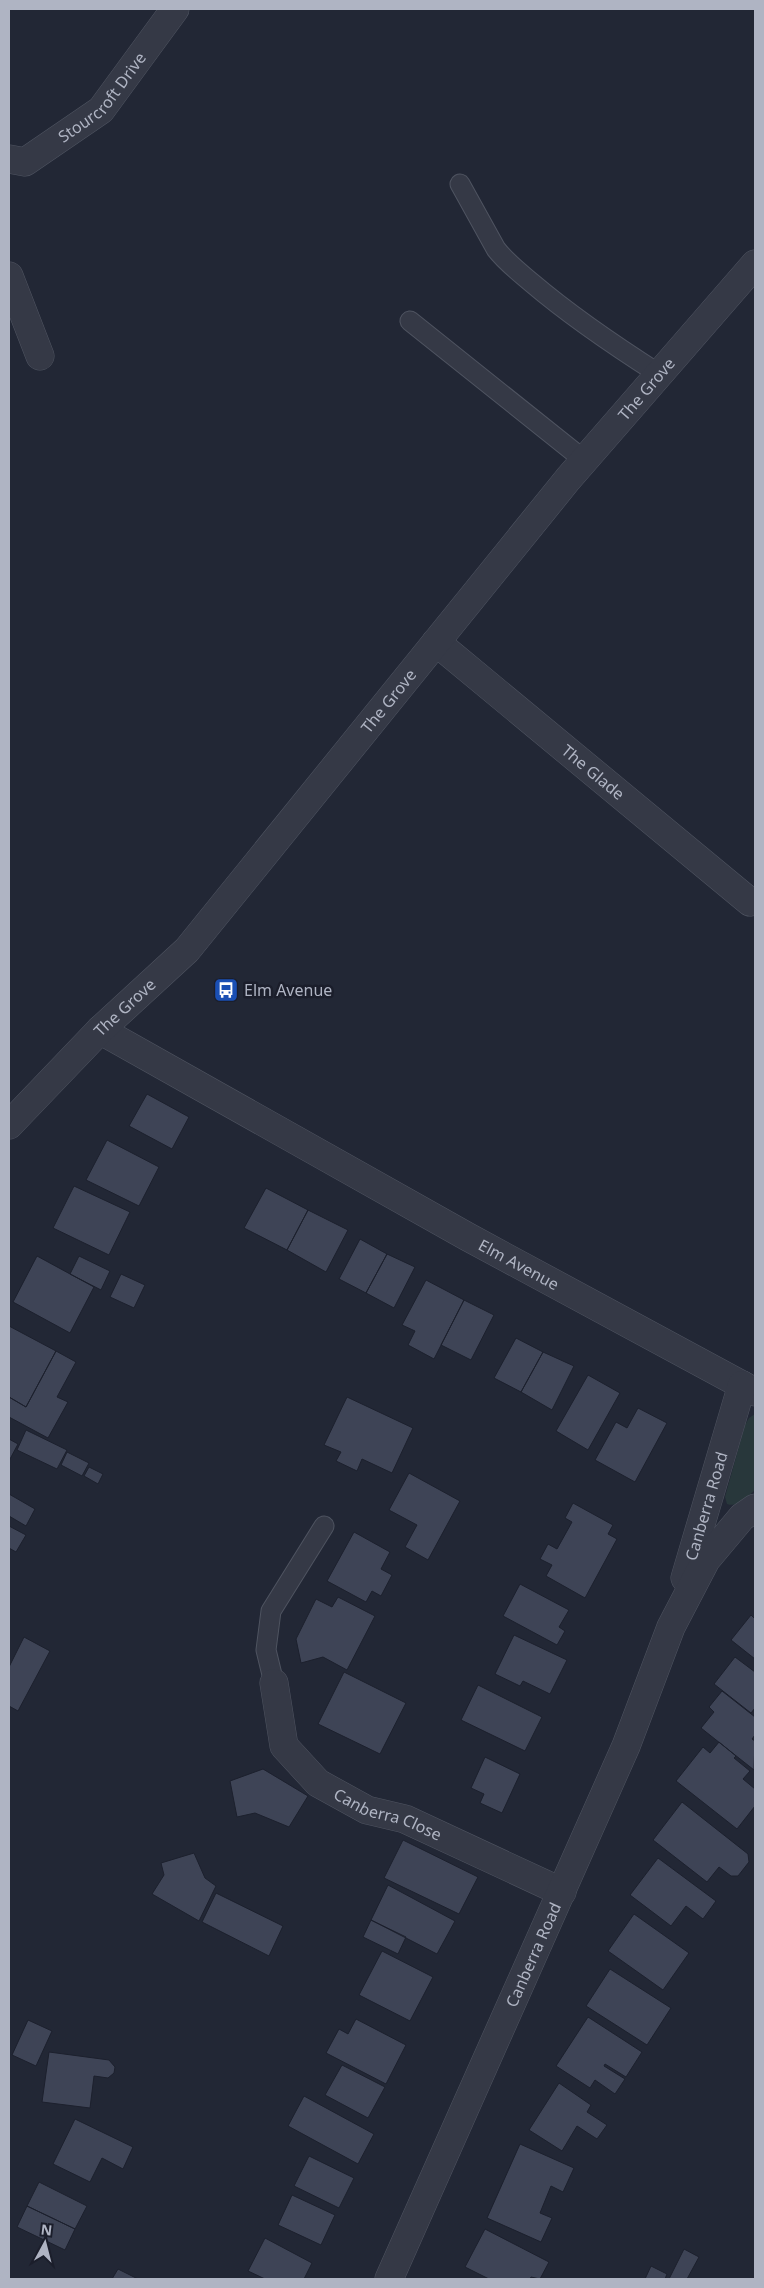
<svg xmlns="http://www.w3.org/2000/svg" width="764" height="2288" font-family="'Noto Sans',sans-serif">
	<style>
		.green { fill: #28373b }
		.building { fill: #3e4456; stroke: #1c202d }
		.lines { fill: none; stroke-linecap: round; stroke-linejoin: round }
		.service-casing { stroke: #4f5461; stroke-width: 21 }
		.minor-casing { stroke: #4f5461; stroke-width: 29 }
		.tertiary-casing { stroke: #4f5461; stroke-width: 29 }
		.service { stroke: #353946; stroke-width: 19 }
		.minor { stroke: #353946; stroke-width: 28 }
		.tertiary { stroke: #353946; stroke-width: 28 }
		.labels { text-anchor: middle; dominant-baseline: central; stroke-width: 5; stroke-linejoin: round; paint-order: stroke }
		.street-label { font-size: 16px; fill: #afb4c3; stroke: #1b1e2b }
		.poi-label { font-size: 16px; fill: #afb4c3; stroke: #1b1e2b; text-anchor: start }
	</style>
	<rect width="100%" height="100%" fill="#222735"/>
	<path class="green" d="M755,1414V1490C747,1497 738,1508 727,1504L725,1497L745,1425L749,1418Z"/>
	<path class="building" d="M147,1094L189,1117L172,1149L129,1126Z
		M107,1140L159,1167L139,1206L86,1180Z
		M74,1186L130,1212L109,1255L53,1228Z
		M266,1188L308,1210L287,1250L244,1228Z
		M308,1210L348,1230L326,1272L287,1250Z
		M360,1239L387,1254L366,1293L339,1279Z
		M387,1254L415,1267L394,1308L366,1293Z
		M37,1256L94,1287L70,1333L13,1302Z
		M79,1256L110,1271L101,1290L70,1274Z
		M121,1274L145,1285L134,1308L110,1297Z
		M426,1280L464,1300L434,1359L408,1345L415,1331L402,1325Z
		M464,1300L494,1315L471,1360L441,1345Z
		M9,1326L56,1351L26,1407L9,1397Z
		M516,1338L543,1352L521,1392L494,1378Z
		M56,1351L76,1362L57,1397L68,1402L48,1438L9,1417V1397L26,1407Z
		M543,1352L574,1366L552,1410L521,1392Z
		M588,1375L620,1393L588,1450L556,1431Z
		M347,1397L413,1428L392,1473L362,1459L357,1471L336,1461L341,1452L324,1445Z
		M638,1408L667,1423L635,1482L595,1460L616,1422L627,1428Z
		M26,1430L67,1450L57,1469L17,1450Z
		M9,1439L18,1444L9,1461Z
		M67,1452L89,1463L82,1476L61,1465Z
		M89,1467L103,1474L98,1484L84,1476Z
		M409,1473L460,1501L428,1560L405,1547L417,1525L389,1510Z
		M9,1494L35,1509L26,1526L9,1516Z
		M573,1503L613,1525L608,1534L617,1539L585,1598L546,1576L552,1565L540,1559L548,1544L557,1549L572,1522L565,1518Z
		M9,1526L26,1535L16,1552L9,1548Z
		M354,1532L390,1552L381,1569L392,1575L381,1596L372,1591L366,1602L327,1581Z
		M520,1584L569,1610L559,1627L565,1631L557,1645L503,1616Z
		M338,1597L375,1616L347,1670L323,1657L301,1663L296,1639L316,1599L332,1607Z
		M751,1615L755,1619V1659L731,1640Z
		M514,1635L567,1660L550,1694L523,1681L520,1686L495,1674Z
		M24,1637L50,1651L18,1711L9,1706V1667Z
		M735,1657L755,1672V1708L751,1713L714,1684Z
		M344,1672L406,1703L380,1754L318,1724Z
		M478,1685L542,1717L525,1751L461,1720Z
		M722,1691L755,1717V1735L752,1739L755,1741L754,1770L701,1728L714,1712L709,1707Z
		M719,1742L736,1756L734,1758L750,1771L743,1779L755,1789V1806L737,1829L676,1781L703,1747L710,1753Z
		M485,1757L520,1774L502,1813L480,1803L484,1794L471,1788Z
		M263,1769L308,1796L289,1827L255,1813L237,1817L230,1781Z
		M682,1802L748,1854L749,1862L738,1876H731L719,1867L707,1882L653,1840Z
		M403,1840L478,1877L459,1914L384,1878Z
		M194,1853L205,1878L216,1886L199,1921L152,1894L164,1875L161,1863Z
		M658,1858L716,1901L703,1919L686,1906L671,1926L630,1895Z
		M388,1885L455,1921L437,1954L371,1920Z
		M216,1893L283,1926L269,1956L202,1922Z
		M634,1914L689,1953L663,1990L608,1951Z
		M371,1920L406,1937L398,1954L363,1937Z
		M382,1951L433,1977L410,2021L359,1995Z
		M610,1969L671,2008L647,2045L586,2006Z
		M588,2017L642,2052L626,2077L605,2064L604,2066L625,2079L615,2094L595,2080L590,2088L556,2066Z
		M356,2019L406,2045L386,2084L326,2053L339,2029L348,2034Z
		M28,2020L52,2031L36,2066L12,2055Z
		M49,2052L109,2060L115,2067L114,2073L108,2078L94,2076L90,2108L42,2102Z
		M342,2065L385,2087L368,2118L325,2095Z
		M559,2083L591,2105L587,2112L607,2125L597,2139L577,2126L562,2151L529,2130Z
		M304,2096L374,2134L358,2164L288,2126Z
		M75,2119L133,2147L123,2169L102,2158L90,2182L53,2164Z
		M520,2144L574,2168L563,2192L551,2186L540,2213L552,2218L541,2242L487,2218Z
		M309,2156L354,2178L339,2208L294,2186Z
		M39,2182L87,2206L75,2229L27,2206Z
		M292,2195L335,2215L321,2245L278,2225Z
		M27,2206L75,2229L65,2250L17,2227Z
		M485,2229L549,2262L540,2279L531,2277L530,2279H489L465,2267Z
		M265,2238L312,2263L304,2279H265L248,2271Z
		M684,2249L699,2257L687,2279H669Z
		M651,2266L667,2274L665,2279H645Z
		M118,2269L138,2279H112Z"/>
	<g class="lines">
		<defs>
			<path id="service" d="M460,184L496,249C506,262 519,272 532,283C572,317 615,346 659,374
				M410,321L584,460
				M274,1683L266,1650L271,1611L324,1526"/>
			<g id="minor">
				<path id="s1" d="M9,159L25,162L101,110L175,9"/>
				<path d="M9,276L40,356"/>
				<path id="s2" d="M436,642L750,902"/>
				<path id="s3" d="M100,1030L468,1237L755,1392"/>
				<path id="s4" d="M685,1578L742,1385"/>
				<path id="s5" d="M274,1683L284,1746L318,1783L367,1810L405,1819L562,1892"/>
				<path id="s6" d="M389,2279L626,1746L671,1627L706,1560L742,1517L755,1508"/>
			</g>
			<g id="tertiary">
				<path id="s7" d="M9,1125L100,1030L187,950L568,479L755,264"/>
			</g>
		</defs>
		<use href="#service" class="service-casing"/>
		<use href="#minor" class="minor-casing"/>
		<use href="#tertiary" class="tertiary-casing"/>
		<use href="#service" class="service"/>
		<use href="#minor" class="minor"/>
		<use href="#tertiary" class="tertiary"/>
	</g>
	<defs>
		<symbol id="bus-square" viewBox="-11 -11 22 22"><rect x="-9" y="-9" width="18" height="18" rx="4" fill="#1a4fb4" stroke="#1b1e2b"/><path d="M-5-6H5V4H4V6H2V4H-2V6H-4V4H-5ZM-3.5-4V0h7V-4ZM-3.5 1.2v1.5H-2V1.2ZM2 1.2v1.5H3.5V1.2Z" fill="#fff"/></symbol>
	</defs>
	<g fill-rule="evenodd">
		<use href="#bus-square" x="212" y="976" width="28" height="28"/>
	</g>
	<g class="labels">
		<g class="street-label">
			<text stroke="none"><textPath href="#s1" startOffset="118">Stourcroft Drive</textPath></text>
			<text stroke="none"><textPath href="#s7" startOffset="975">The Grove</textPath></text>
			<text stroke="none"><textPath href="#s7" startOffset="570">The Grove</textPath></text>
			<text stroke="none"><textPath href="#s2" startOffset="204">The Glade</textPath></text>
			<text stroke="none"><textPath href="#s7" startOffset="165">The Grove</textPath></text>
			<text stroke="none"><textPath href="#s3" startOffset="480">Elm Avenue</textPath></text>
			<text stroke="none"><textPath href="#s4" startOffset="75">Canberra Road</textPath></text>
			<text stroke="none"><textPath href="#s5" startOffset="191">Canberra Close</textPath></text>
			<text stroke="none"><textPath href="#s6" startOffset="355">Canberra Road</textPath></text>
		</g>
		<g class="poi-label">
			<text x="244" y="990">Elm Avenue</text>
		</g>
	</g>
	<rect width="764" height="2288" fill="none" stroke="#afb4c3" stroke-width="20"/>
	<g transform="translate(45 2243) rotate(7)" stroke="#1b1e2b" stroke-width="4" paint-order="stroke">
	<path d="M0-4L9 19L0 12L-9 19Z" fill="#afb4c3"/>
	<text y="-8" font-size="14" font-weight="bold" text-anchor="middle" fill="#afb4c3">N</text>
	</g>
</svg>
